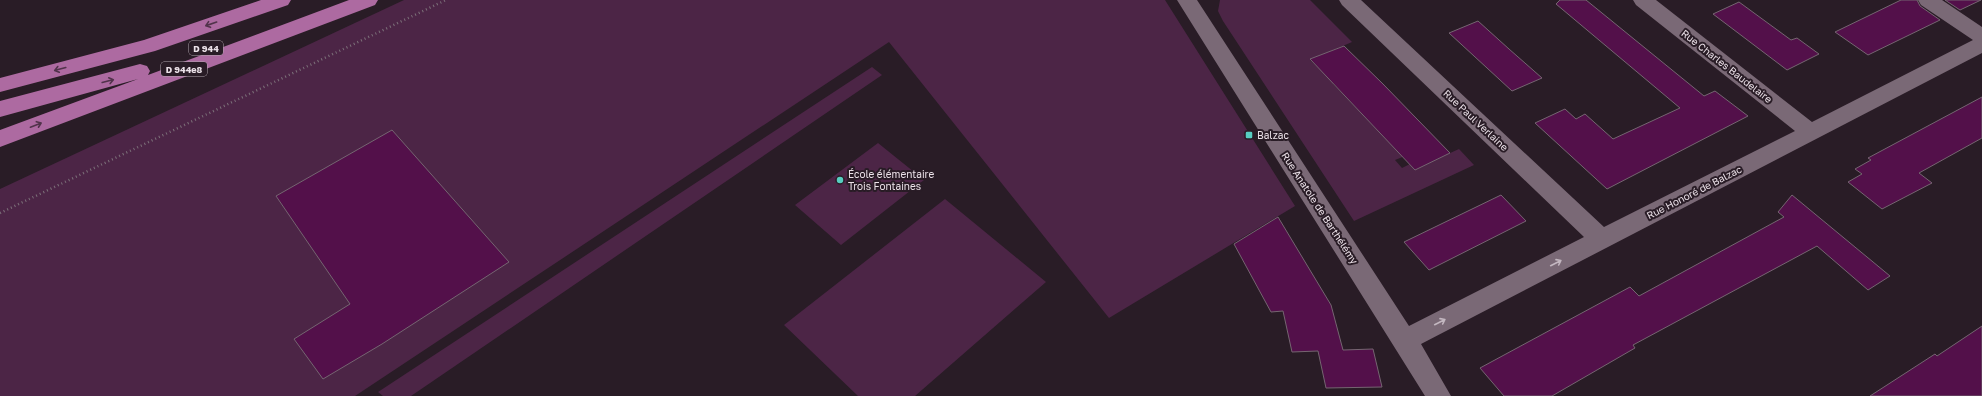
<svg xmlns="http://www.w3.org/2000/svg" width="1982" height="396" font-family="'Golos Text',sans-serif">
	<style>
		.green { fill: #4c2546 }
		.building { fill: #53104a; stroke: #756571 }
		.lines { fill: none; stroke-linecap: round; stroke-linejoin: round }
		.path { stroke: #7c7079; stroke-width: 2.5; stroke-dasharray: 1 3; stroke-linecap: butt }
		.street { fill: #7a6976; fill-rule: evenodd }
		.highway { fill: #ad6aa1; fill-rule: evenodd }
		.oneway { stroke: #51334b }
		.oneway2 { stroke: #c3b7c0 }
		.poi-dot { fill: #57cec2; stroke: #291c26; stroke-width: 1.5 }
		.labels { text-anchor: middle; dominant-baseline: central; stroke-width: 4; stroke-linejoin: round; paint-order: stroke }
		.shield { fill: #291c26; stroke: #b1a6ae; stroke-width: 1 }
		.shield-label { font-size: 9px; font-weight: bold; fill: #ebe1e8 }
		.street-label { font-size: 10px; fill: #ebe1e8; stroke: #291c26 }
		.poi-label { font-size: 10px; fill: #ebe1e8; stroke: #291c26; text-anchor: start }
	</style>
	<rect width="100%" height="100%" fill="#291c26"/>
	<path class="green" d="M404,0H1165L1295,206L1109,318L889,42L355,396H0V189Z
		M1220,0H1310L1352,42L1310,60L1334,82L1333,84L1390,143L1405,156L1395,160L1402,168L1410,164L1415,169L1459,149L1474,165L1354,221L1223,21L1218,11Z
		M872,67L882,75L411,396H383L378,392Z
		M878,143L924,180L841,245L795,205Z
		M945,199L1046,282L915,396H858L784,325Z"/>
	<path class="building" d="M1560,0H1586L1704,96L1715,91L1748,116L1607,189L1535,123L1565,109L1576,119L1585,114L1613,139L1680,108L1556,4Z
		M1901,0H1917L1920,6L1940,20L1868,55L1835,32Z
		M1945,0H1981L1960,10Z
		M1739,2L1791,40L1797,38L1819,54L1787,70L1713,14Z
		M1478,21L1509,49L1542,78L1512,91L1449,33Z
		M1344,46L1383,84L1450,153L1415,170L1310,59Z
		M1982,97V138L1919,173L1932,183L1882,209L1848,182L1862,174L1855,169L1871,160L1868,158Z
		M392,130L509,262L382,344L323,379L294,339L350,304L276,196Z
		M1501,195L1526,221L1429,270L1404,242Z
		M1792,195L1890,276L1868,290L1817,246L1633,345L1635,348L1552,396H1504L1480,368L1630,287L1639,296L1784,217L1778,212Z
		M1278,217L1331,305L1343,350L1373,349L1382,387L1326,388L1318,351L1292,352L1283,311L1271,312L1234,244Z
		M1982,326V396H1870L1935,354L1937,356Z"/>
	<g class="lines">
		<path class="path" d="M0,213L446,0"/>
		<path class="street" d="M1177,0H1197L1409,326L1584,237L1342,5L1339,0H1361L1604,227L1795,131L1636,5L1633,0H1656L1812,122L1973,40L1921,5L1918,0H1942L1982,27V53L1421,344L1451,396H1425Z"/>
		<path class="highway" d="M261,0H291L288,5L155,51L0,92V78L144,40Z
			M349,0H378L375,5L0,147V130L138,79L0,117V101L140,64L147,66L150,71L148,75Z"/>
	</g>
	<defs><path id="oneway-shaft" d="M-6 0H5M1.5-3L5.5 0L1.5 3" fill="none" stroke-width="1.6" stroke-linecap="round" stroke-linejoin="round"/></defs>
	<g class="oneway">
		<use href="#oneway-shaft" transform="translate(211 24) rotate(161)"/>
		<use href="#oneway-shaft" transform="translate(60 69) rotate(165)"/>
		<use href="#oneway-shaft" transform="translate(108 81) rotate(-14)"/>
		<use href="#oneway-shaft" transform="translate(36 125) rotate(-21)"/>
	</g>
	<g class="oneway2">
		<use href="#oneway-shaft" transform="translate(1556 263) rotate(-27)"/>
		<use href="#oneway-shaft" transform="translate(1440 322) rotate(-27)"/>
	</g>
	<g class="poi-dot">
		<rect x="1245" y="131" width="8" height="8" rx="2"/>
		<circle cx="840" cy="180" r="4"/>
	</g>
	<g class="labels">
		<g class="shield">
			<rect x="189" y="41" width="34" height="14" rx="3"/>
			<rect x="161" y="62" width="46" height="14" rx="3"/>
		</g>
		<g class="shield-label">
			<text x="206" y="48">D 944</text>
			<text x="184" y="69">D 944e8</text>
		</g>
		<g class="street-label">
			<text transform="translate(1727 66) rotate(38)">Rue Charles Baudelaire</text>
			<text transform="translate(1476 120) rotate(43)">Rue Paul Verlaine</text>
			<text transform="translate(1694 192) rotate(-27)">Rue Honoré de Balzac</text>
			<text transform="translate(1320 208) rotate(57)">Rue Anatole de Barthélémy</text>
		</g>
		<g class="poi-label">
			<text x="1257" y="135">Balzac</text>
			<text x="848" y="174">École élémentaire<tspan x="848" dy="12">Trois Fontaines</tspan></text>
		</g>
	</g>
</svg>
